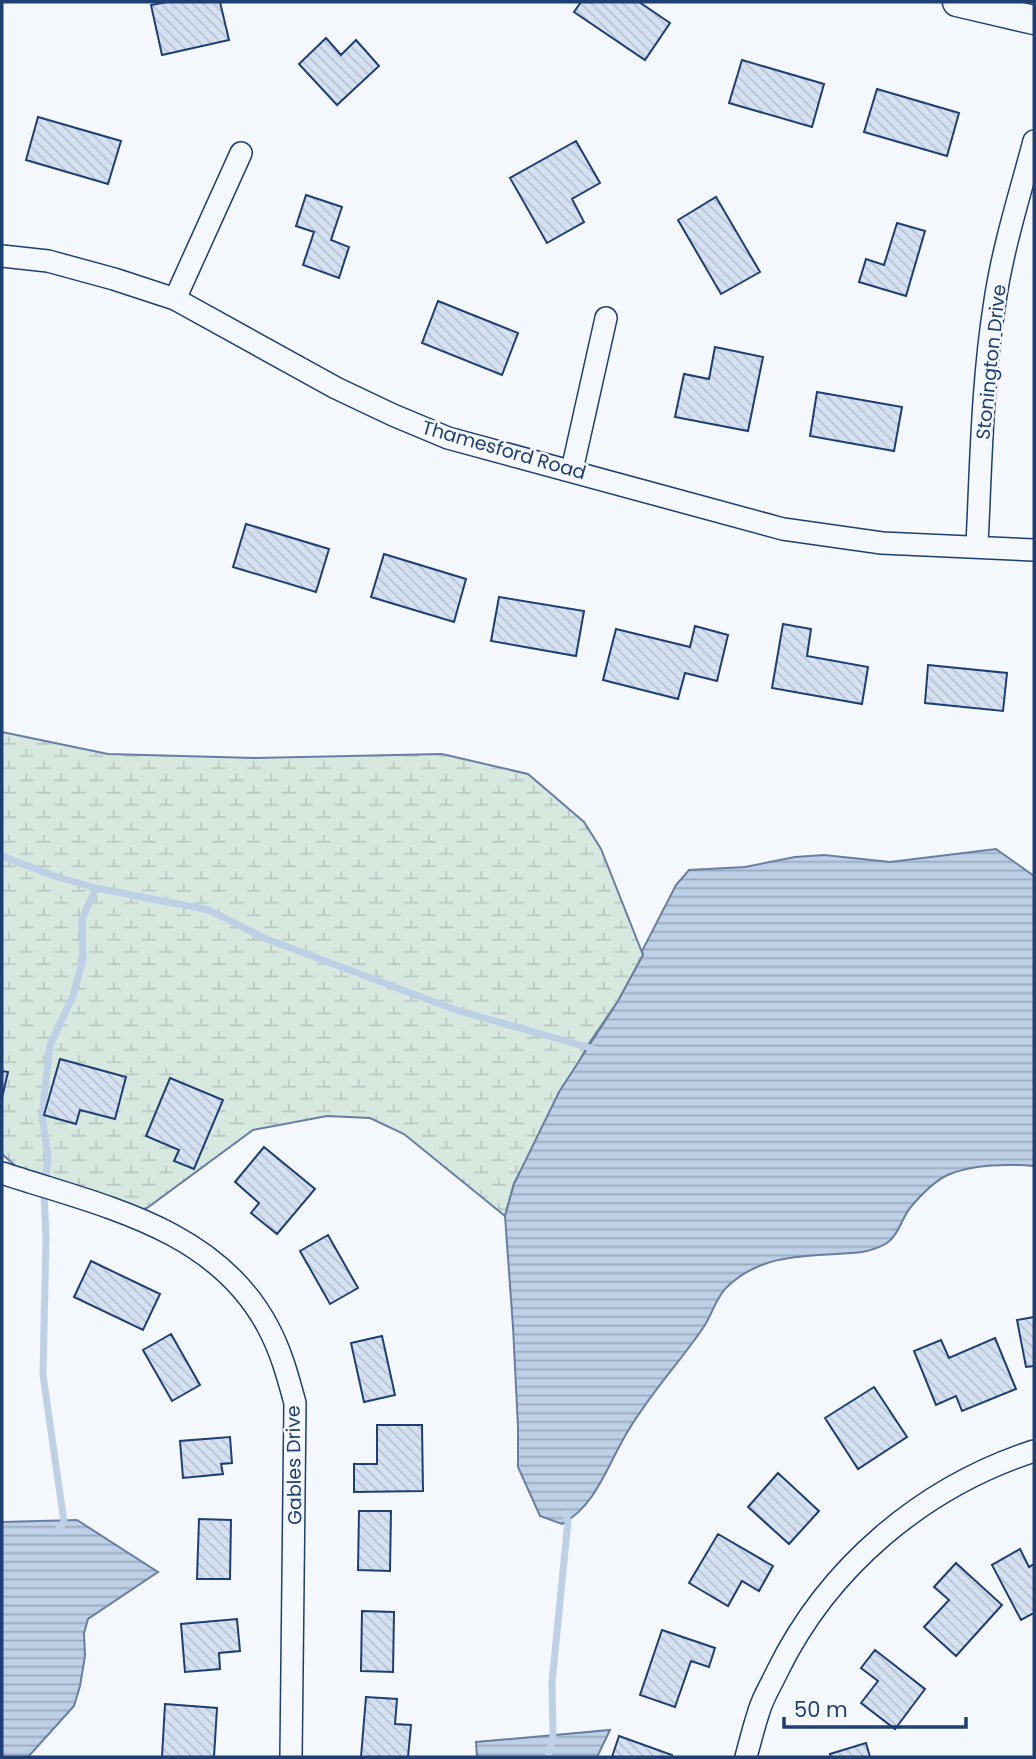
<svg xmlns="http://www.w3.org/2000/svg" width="1036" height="1759" font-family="Poppins,sans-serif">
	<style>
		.wetland { fill: url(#wetland-marsh); stroke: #687fa3; stroke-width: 2 }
		.water { fill: url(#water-rules); stroke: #687fa3; stroke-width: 2 }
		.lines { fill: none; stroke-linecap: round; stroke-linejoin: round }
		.stream { stroke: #bed0e5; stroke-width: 7 }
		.building { fill: url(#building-back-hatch); stroke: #1d3f73; stroke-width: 2 }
		.minor-casing { stroke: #1d3f73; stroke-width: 24 }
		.tertiary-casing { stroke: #1d3f73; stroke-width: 31 }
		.minor { stroke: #f4f7fb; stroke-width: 21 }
		.tertiary { stroke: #f4f7fb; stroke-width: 28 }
		.labels { text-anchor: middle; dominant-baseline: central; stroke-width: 5; stroke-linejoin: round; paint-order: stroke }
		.street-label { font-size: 19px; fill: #1d3f73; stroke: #f4f7fb }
	</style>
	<defs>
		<pattern id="wetland-marsh" width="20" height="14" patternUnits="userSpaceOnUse" patternTransform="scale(1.75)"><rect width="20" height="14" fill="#d7e8df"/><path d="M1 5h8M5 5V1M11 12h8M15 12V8" fill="none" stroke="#b8c8c3"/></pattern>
		<pattern id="water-rules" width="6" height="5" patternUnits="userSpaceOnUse" patternTransform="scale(1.75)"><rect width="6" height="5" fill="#bed0e5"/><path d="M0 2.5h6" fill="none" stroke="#9aaabe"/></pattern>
		<pattern id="building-back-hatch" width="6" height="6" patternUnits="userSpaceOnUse" patternTransform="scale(1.75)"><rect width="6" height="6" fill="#d5e0f0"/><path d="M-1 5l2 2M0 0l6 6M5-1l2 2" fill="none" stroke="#b6c1d1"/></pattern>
	</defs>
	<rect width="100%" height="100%" fill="#f4f7fb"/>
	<path class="wetland" d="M2,732L108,754L255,758L442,754L528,774L584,822L601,849L643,955L618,1001L588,1045L514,1183L505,1216L404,1134L370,1118L327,1116L253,1130L147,1208L108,1218L44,1191L2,1154Z"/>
	<path class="water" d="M996,849L1034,876V1166C1008,1164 975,1164 950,1174C935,1180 920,1196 910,1208C902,1218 898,1236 887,1243C870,1253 856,1253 836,1254C796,1256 758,1257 727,1287C716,1297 712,1315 703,1328C679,1363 650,1394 628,1431C608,1463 597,1505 562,1524L540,1516L518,1467V1427L513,1327L505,1216L514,1184L559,1092L618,1001L643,955L642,951L676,885L689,870L745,867L795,857L824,855L890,862Z
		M77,1520L158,1572L88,1619L84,1633L85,1656L80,1686L74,1706L28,1757H2V1522Z
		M610,1730L597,1757H477L476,1742Z"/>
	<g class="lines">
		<path class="stream" d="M2,856L54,876L96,888L209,910L264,938L456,1010L594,1049
			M59,1528L64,1522L43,1375L46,1238L44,1191L48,1157L42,1115L50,1045L73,996L83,959L82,919L96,888
			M548,1757L553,1736L552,1682L568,1521L565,1514"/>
	</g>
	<path class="building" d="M167,2H220L229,40L162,55L151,5Z
		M581,2H639L670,23L645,60L574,12Z
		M326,38L341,55L356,40L379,66L337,105L299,64Z
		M742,60L824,84L812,127L729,103Z
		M877,89L959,113L947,156L864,132Z
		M38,117L121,141L108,184L26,160Z
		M576,141L600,183L572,199L584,222L547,243L510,178Z
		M306,195L342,207L331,240L349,247L339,278L303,265L314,232L296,226Z
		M716,197L760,272L721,294L678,220Z
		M897,223L925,231L906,296L859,282L866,259L884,265Z
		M438,301L518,333L502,375L422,343Z
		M715,347L763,357L748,431L675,417L684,374L709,379Z
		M817,392L902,407L894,451L810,436Z
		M246,524L329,549L316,592L233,567Z
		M384,554L466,579L454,622L371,597Z
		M499,597L584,611L576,656L491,641Z
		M783,624L811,629L807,656L868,667L862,704L772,688Z
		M695,626L728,635L717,681L685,673L678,699L603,680L616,629L690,647Z
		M928,665L1007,673L1003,711L925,703Z
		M60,1059L126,1077L115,1119L80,1110L76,1124L44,1115Z
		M2,1071L8,1072L2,1098Z
		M170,1078L223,1100L194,1169L174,1161L179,1150L146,1136Z
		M264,1147L315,1189L277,1234L251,1213L259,1203L235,1182Z
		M328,1235L358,1288L330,1304L300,1251Z
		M91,1261L160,1294L143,1330L74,1297Z
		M1034,1317V1366L1026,1367L1017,1320Z
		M171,1334L200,1385L172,1401L143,1350Z
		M382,1336L395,1395L364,1402L351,1343Z
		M995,1338L1016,1389L962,1411L956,1396L936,1405L914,1351L941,1340L949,1358Z
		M874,1387L907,1437L858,1469L825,1418Z
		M377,1425H422L423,1491L354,1492V1464H377Z
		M230,1437L232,1463L221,1464L223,1474L183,1478L180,1441Z
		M778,1473L819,1511L789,1544L748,1507Z
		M359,1511H391L390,1571L358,1570Z
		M199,1519L231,1520L230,1579H197Z
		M718,1534L773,1566L759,1591L742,1581L728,1606L689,1583Z
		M1020,1549L1029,1567L1034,1564V1613L1021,1620L992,1565Z
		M956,1563L1002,1605L956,1656L924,1627L949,1600L934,1587Z
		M362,1611L394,1612L393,1672L361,1671Z
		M237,1619L240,1651L219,1653L220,1669L185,1672L181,1624Z
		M662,1630L715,1648L709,1667L691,1661L675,1707L640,1695Z
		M875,1650L925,1689L895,1729L861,1703L878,1681L861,1668Z
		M366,1697L397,1699L395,1724L411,1725L408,1757H361Z
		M165,1704L217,1708L214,1757H162Z
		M619,1736L672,1755L671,1757H612Z
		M866,1743L870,1757H831L830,1754Z"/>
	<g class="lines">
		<defs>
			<path id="minor" d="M2,256L48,261L114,279L175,299L336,388L393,415L448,438L783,529L882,543L1034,550
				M175,299L241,153
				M572,470L606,318
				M977,545C981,464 982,382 995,301C1003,247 1020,194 1034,141
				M2,1173C101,1206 215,1227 268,1327C281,1351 288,1377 295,1403L291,1757
				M746,1757C750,1742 754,1726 759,1711C763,1697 771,1685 777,1672C828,1567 923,1487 1034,1451"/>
			<path id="tertiary" d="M957,2L1034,20"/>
		</defs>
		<use href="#minor" class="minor-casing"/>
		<use href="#tertiary" class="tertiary-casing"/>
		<use href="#minor" class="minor"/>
		<use href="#tertiary" class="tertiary"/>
	</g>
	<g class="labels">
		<g class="street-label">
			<text transform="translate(991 362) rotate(-84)">Stonington Drive</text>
			<text transform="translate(504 450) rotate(16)">Thamesford Road</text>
			<text transform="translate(294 1465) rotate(-91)">Gables Drive</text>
		</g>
	</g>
	<rect width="1036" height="1759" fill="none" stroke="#1d3f73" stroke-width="7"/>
	<path d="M784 1717v10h182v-10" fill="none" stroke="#1d3f73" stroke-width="3.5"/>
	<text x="794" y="1717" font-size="21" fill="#1d3f73" stroke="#f4f7fb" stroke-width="5" paint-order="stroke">50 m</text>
</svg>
